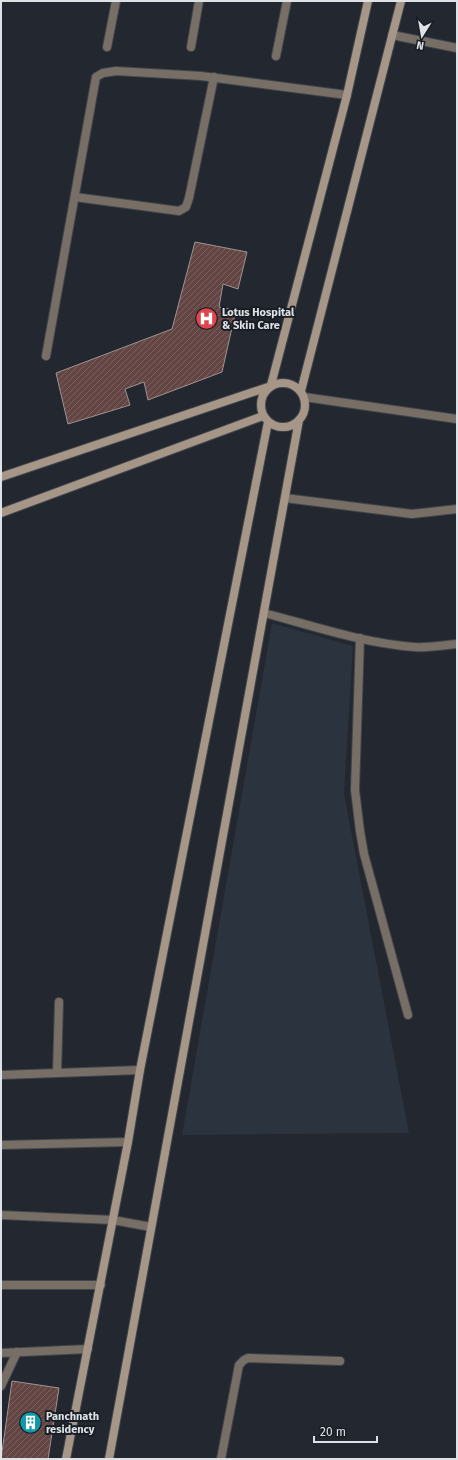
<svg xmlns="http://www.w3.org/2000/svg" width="458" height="1460" font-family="'Fira Sans',sans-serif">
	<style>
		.built { fill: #2b333e }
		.building { fill: url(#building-hatch); stroke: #9f9391 }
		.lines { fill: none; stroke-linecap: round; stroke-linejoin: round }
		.lane-casing { stroke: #41454c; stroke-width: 10 }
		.street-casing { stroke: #41454c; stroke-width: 10 }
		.secondary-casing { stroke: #41454c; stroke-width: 10 }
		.lane { stroke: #776e65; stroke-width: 8 }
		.street { stroke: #776e65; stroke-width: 8 }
		.secondary { stroke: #a59687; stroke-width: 8 }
		.labels { text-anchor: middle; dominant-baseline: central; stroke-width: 4; stroke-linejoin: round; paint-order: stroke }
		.poi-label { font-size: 11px; font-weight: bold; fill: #dee1e6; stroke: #191e25; text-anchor: start }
	</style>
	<defs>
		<pattern id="building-hatch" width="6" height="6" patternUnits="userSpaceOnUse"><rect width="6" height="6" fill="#634643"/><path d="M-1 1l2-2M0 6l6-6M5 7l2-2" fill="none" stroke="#79605e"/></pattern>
	</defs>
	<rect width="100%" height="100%" fill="#23272f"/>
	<path class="built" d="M272,623L353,646L344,794L409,1133L182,1135Z"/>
	<path class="building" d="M195,242L247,252L238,289L223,284L219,307L236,310L222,372L148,400L144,382L125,389L130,405L68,424L56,373L172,329Z
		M12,1381L59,1388L48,1459H1Z"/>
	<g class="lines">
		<defs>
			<path id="lane" d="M392,35L457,48
				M107,47L116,1
				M191,47L199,1
				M276,56L287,1
				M75,197L179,211L186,207L189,198L214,77
				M46,356L96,77L103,73L116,71L201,76L347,95
				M264,613C313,626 363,643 414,647C428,648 443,645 457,644
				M360,638L355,790L360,831L364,854L408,1015
				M221,1459L239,1365L244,1360L248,1358L340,1361"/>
			<path id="street" d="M304,397L457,419
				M285,498L412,514L457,509
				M57,1073L59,1002
				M1,1075L140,1070
				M1,1145L128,1142
				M1,1215L113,1220L151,1227
				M1,1285H101
				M1,1353L88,1349
				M1,1386L17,1352"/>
			<path id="secondary" d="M261 405a22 22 0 1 1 44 0a22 22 0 1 1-44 0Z
				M271,385L347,95L368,1
				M301,391L401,1
				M1,477L268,387
				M1,513L263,416
				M66,1459L128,1142L140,1070L268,422
				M109,1459L299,420"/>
		</defs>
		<use href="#lane" class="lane-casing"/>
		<use href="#street" class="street-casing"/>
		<use href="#secondary" class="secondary-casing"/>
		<use href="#lane" class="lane"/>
		<use href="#street" class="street"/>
		<use href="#secondary" class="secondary"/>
	</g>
	<defs>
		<symbol id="hospital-disc" viewBox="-11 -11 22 22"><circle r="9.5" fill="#e0444e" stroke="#191e25"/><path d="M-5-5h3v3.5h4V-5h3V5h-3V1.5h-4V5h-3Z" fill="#fff"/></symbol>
		<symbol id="building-disc" viewBox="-11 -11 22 22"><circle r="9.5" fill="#0f9aa8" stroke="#191e25"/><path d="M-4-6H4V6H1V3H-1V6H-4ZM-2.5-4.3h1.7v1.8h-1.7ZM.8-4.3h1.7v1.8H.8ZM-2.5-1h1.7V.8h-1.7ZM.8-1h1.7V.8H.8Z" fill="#fff"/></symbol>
	</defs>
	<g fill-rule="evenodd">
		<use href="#hospital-disc" x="194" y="306" width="25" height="25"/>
		<use href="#building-disc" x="18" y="1410" width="25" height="25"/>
	</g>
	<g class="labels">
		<g class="poi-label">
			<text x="222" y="312">Lotus Hospital<tspan x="222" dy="13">&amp; Skin Care</tspan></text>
			<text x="46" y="1416">Panchnath<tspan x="46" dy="13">residency</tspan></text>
		</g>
	</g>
	<rect width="458" height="1460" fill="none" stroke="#dee1e6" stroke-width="4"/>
	<g transform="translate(422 36) rotate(191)" stroke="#191e25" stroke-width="3" paint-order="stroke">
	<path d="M0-3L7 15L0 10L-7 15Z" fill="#dee1e6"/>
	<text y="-6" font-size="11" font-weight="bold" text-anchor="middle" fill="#dee1e6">N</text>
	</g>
	<path d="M314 1436v6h63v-6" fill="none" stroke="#dee1e6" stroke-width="2"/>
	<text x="320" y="1436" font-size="12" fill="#dee1e6" stroke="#191e25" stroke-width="3" paint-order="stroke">20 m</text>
</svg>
